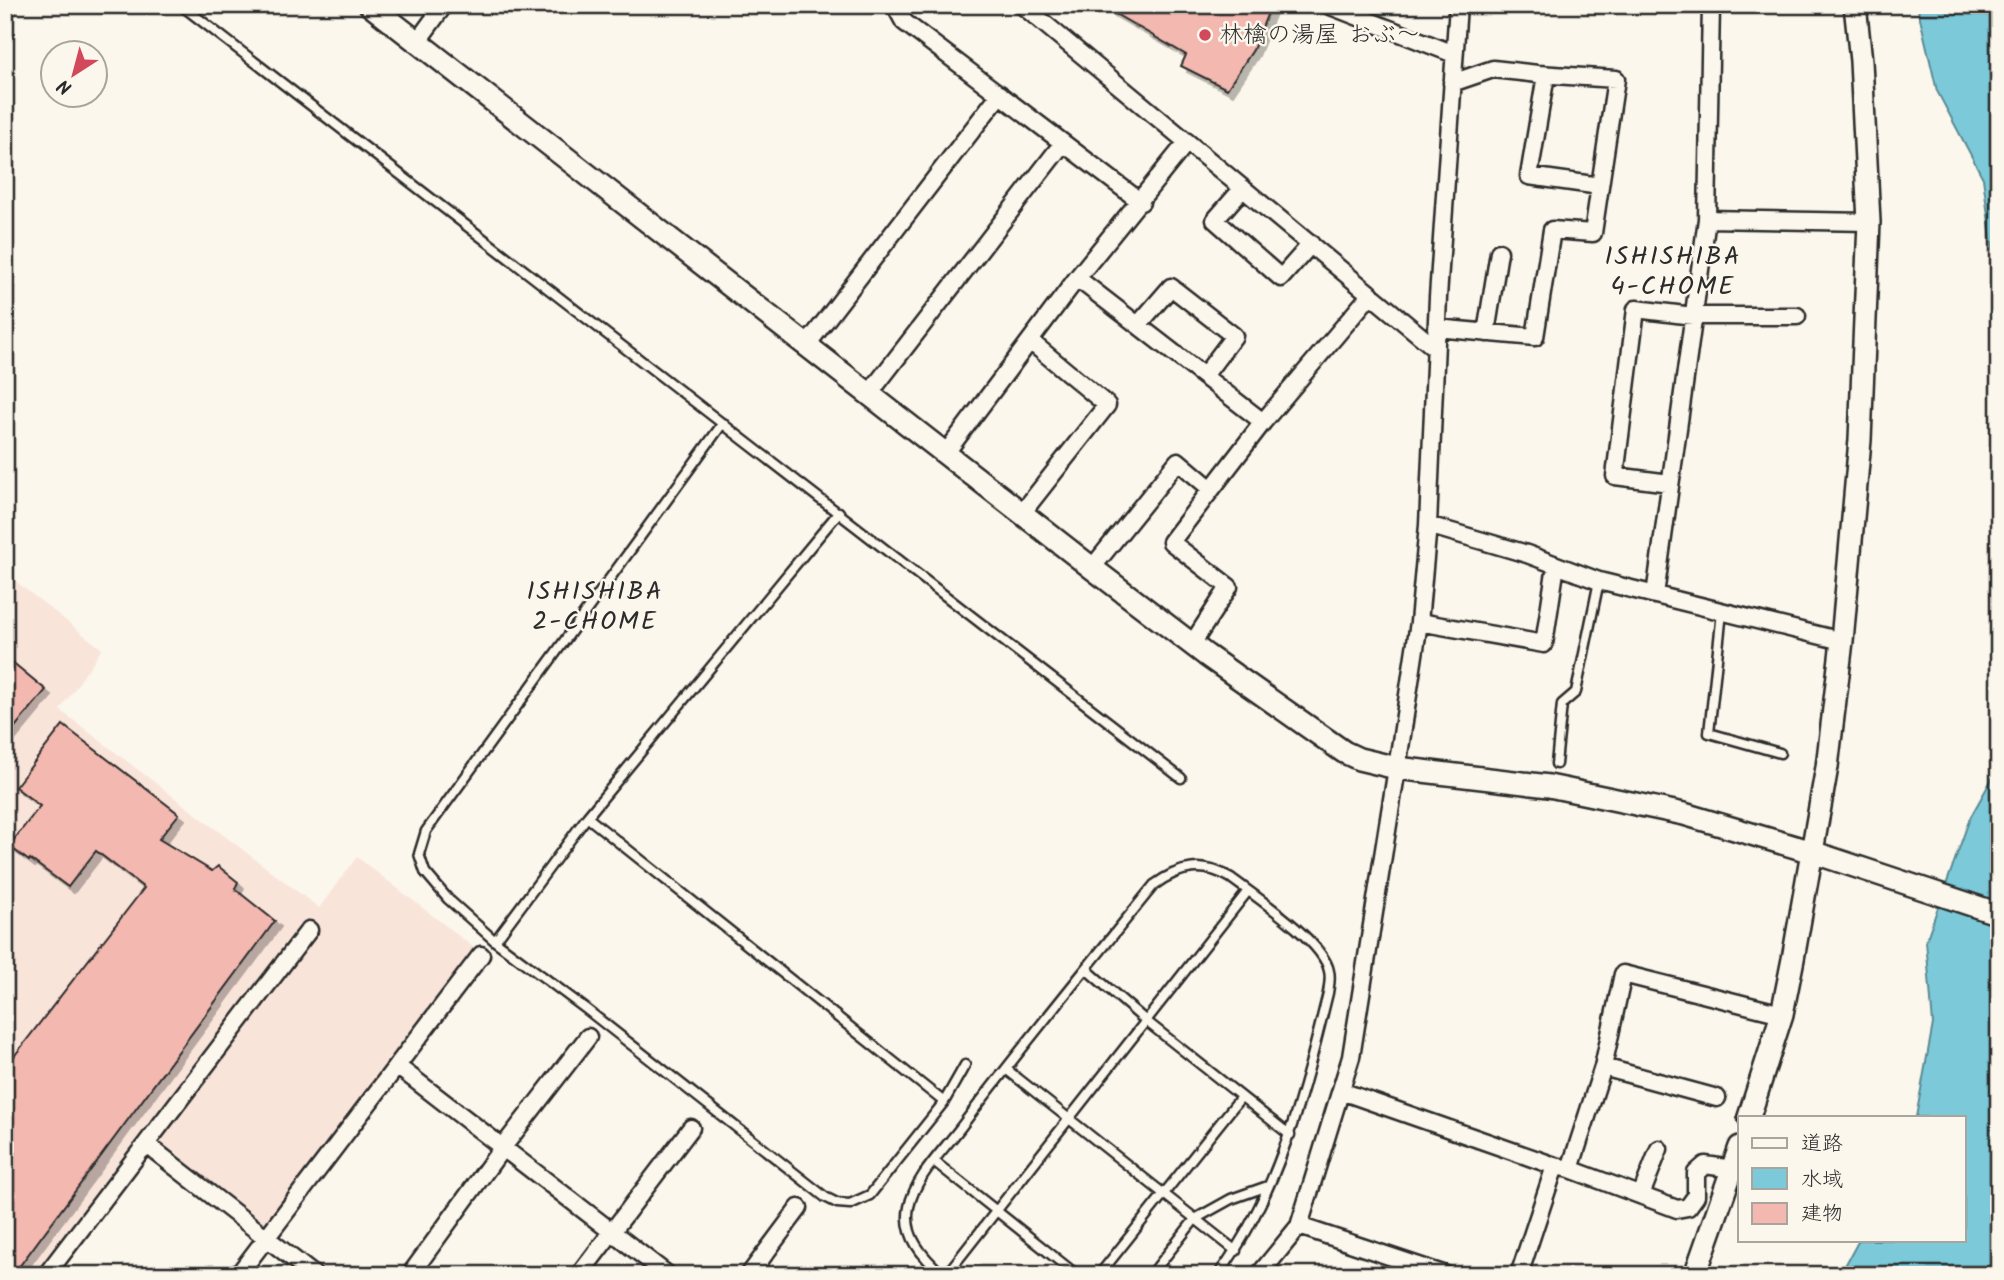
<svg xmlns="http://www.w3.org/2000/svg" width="2004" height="1280" font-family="Kalam,'Klee One',sans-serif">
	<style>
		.built { fill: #f9e4da }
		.water { fill: #7ccad9; stroke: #5c8a93; stroke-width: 2 }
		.building { fill: #f3b8af; stroke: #2b2b2b; stroke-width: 2; filter: url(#shadow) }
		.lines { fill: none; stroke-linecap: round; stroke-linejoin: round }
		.service-casing { stroke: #2b2b2b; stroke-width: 13 }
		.minor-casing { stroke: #2b2b2b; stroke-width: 21 }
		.tertiary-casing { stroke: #2b2b2b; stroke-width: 26 }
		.service { stroke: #fbf7ec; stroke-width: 8 }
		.minor { stroke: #fbf7ec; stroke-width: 16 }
		.tertiary { stroke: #fbf7ec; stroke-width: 21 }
		.poi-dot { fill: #d1495b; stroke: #fbf7ec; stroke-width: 2.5 }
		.labels { text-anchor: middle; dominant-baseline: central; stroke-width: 5; stroke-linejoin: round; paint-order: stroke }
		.poi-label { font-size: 24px; fill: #2b2b2b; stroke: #fbf7ec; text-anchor: start }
		.neighbourhood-label { font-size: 26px; letter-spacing: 2px; fill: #2b2b2b; stroke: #fbf7ec }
	</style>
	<defs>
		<filter id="shadow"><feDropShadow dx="6" dy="6" stdDeviation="0" flood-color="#0004"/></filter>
	</defs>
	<rect width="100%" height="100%" fill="#fbf7ec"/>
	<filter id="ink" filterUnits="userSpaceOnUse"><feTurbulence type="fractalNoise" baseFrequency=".0143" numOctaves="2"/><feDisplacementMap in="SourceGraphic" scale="14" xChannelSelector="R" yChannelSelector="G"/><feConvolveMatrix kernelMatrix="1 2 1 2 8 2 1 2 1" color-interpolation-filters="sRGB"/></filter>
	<g filter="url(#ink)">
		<path class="built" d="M5,573L102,649L60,710L319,908L357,857L477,950L273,1223L266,1224L147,1135L39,1275H5Z"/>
		<path class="water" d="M1917,5H1999V261L1993,253L1983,178L1937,91Z
			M1999,766V1066L1994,1096L1999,1135V1275H1840L1859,1240H1964V1117H1916L1933,1024L1926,941L1970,818Z"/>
		<path class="building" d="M1100,5H1271L1253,50L1227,89L1181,66L1186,55Z
			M5,656L46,690L5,739Z
			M63,725L179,814L159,839L212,871L218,866L238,882L235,889L275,921L13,1275H5V1068L144,888L96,851L68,887L30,859L29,861L9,846L40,806L15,787Z"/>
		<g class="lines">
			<defs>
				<path id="service" d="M181,5L1181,778
					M5,16L14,5
					M723,423L426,831L419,854L425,872L448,899L495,941L586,1009L825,1197L837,1203L850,1204L870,1195L944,1102L965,1065
					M1722,612L1709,733L1780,753
					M1556,764L1562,704L1576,692L1599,581
					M587,817L944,1102
					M495,941L587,817L839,512
					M1086,969L1146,1021L1290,1135
					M1006,1069L1236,1251
					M935,1162L1077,1275
					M943,1275C923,1257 903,1236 909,1207C915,1177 943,1151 961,1127C1023,1045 1089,965 1154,885C1180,866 1203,862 1231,878C1256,897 1324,942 1329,971C1331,978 1329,986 1328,993C1304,1091 1279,1193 1218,1275
					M946,1275L1248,891
					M1099,1275L1241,1097
					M1151,1275L1195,1219L1231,1199L1268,1186"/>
				<path id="minor" d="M901,5L898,11L904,22L1141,202
					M1022,5L1435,348
					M1328,5L1454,54
					M417,42L444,5
					M1546,75L1529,176L1600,186
					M1243,188L1215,220L1281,278L1311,244
					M1707,219L1711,5
					M1077,278L1263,422
					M1138,325L1171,287L1234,336L1204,376
					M1436,328L1535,337L1552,230L1593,233L1616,79L1538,74L1493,69L1452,83
					M1486,333L1499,252
					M806,346L1000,94
					M869,394L1063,143
					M945,454L1077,278L1187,142
					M1670,483L1615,476L1636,309L1693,316H1797
					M1022,513L1107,405L1030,341
					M1428,525L1527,554L1599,581L1842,641
					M1092,568L1178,461L1211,489
					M1655,595L1707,219L1869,222
					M1419,622L1544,644L1556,565
					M1192,644L1229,587L1171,542L1263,422L1371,294
					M397,1066L668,1275
					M1603,1067L1717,1098
					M1341,1091L1555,1166L1570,1169L1603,1067L1623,974L1782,1014
					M146,1144L314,1275
					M1570,1169L1677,1209L1688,1207L1696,1196V1173L1705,1165L1733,1169
					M1641,1195L1659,1149
					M1299,1226L1446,1275
					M46,1275L309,930
					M238,1275L481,955
					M410,1275L503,1147L588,1037
					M579,1275L691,1128
					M749,1275L799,1208
					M1259,1275L1299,1226L1351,1057L1397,768L1419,622L1428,525L1438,297L1458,5
					M1519,1275L1555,1166"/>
				<path id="tertiary" d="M370,5L1092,568L1206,655L1344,752L1359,759L1397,768L1549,786L1684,814L1812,852L1999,914
					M1749,1117L1782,1014L1793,959L1827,767L1842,641L1860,440L1869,222L1861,61L1855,5
					M1695,1275L1740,1147"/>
			</defs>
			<use href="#service" class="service-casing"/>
			<use href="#minor" class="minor-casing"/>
			<use href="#tertiary" class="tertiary-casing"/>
			<use href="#service" class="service"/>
			<use href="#minor" class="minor"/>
			<use href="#tertiary" class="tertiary"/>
		</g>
	</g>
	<circle class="poi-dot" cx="1205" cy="35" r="7"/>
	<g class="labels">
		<g class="poi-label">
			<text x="1219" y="35">林檎の湯屋 おぶ～</text>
		</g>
		<g class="neighbourhood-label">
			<text x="1673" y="257">ISHISHIBA<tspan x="1673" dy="30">4-CHOME</tspan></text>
			<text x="595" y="592">ISHISHIBA<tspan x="595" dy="30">2-CHOME</tspan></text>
		</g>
	</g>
	<rect width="2004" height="1280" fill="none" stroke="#fbf7ec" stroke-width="28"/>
	<rect x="14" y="14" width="1976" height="1252" fill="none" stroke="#2b2b2b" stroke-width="2.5" filter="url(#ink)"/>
	<rect x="1738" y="1116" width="228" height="126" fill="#fbf7ec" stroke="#a8a59f" stroke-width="2"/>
	<rect x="1752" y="1138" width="35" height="10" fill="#fbf7ec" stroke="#a8a59f" stroke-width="2"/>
	<text x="1801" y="1150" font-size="21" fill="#2b2b2b">道路</text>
	<rect x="1752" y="1168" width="35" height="21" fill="#7ccad9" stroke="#a8a59f" stroke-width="2"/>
	<text x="1801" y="1186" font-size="21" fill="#2b2b2b">水域</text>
	<rect x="1752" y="1203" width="35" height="21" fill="#f3b8af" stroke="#a8a59f" stroke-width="2"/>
	<text x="1801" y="1220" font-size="21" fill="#2b2b2b">建物</text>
	<g transform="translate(74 74) rotate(216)"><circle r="33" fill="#fbf7ec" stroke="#a8a59f" stroke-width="2"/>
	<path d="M0-5L12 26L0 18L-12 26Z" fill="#d1495b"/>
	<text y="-10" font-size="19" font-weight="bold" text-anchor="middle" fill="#2b2b2b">N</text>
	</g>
</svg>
